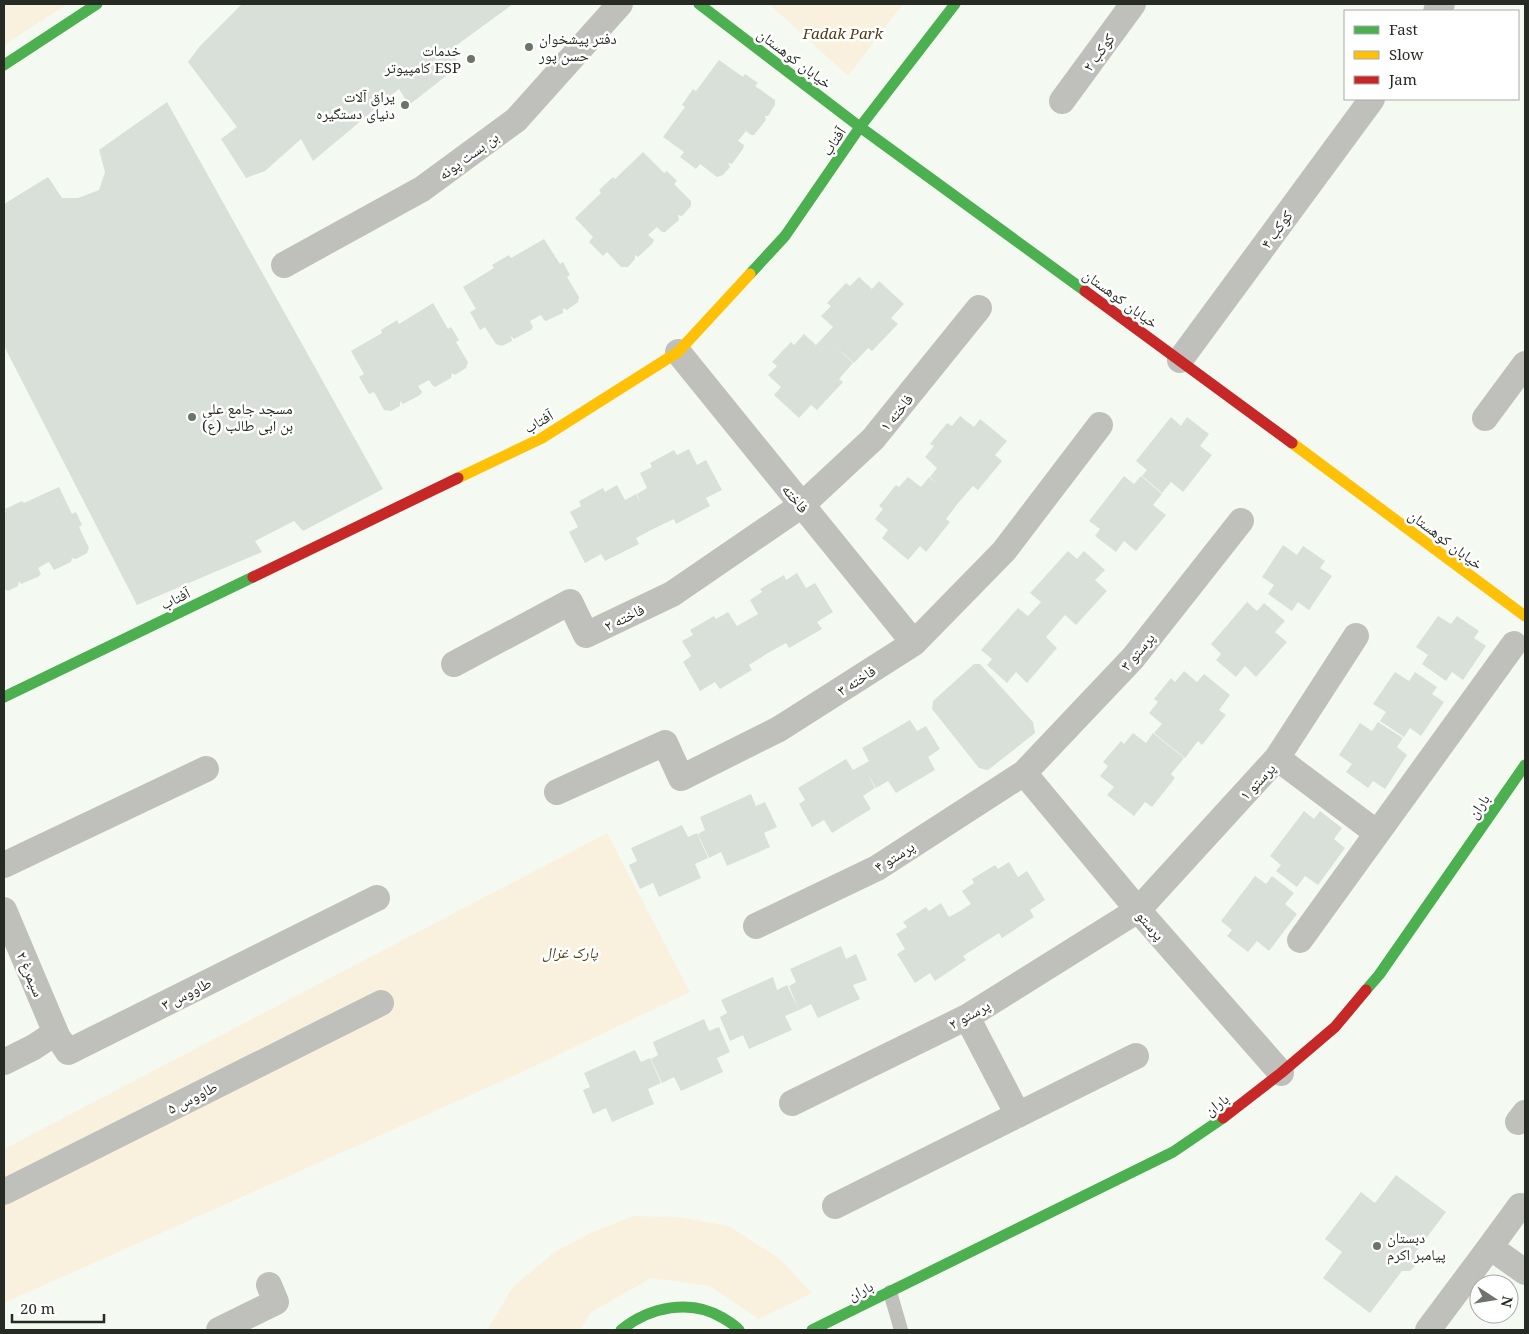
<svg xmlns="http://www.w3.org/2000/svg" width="1529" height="1334" font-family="'Noto Serif','Noto Naskh Arabic',serif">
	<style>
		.green { fill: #f9f1de }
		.building { fill: #d8e0d9 }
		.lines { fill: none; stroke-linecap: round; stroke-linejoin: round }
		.lane { stroke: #bfc0bb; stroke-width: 14 }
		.street { stroke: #bfc0bb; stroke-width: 26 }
		.fast { stroke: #4caf50; stroke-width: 11 }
		.slow { stroke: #ffc107; stroke-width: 11 }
		.jam { stroke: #c62828; stroke-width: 11 }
		.poi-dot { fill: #6e736b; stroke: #fff; stroke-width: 2 }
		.labels { text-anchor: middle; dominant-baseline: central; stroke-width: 5; stroke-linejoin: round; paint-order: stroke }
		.park-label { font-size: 15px; font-style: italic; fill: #533b15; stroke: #fff }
		.poi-label { font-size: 15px; fill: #262b23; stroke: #fff; text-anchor: start }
		.street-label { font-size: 15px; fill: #262b23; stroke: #fff }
	</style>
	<rect width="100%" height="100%" fill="#f4faf1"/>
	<path class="green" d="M4,4H68L4,45Z
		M769,4H903L848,76Z
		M607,833L690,992L518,1074L4,1303V1149Z
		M634,1216L679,1217L729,1226L780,1259L812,1293L759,1319L710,1286L651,1278L590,1313L581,1330H487L513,1287L553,1253L592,1232Z"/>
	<path class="building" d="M242,4H513L450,50L460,65L409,105L399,89L313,161L301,139L265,171L246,178L221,139L237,127L188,62L200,46Z
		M719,60L743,77L745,74L758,83L755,86L775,100V105L768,116H765L766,120L754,135H751L746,131L738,141L744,145L743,149L732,164L728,163L730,167L723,175L717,177L700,164L696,169L680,157L684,152L663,137L685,107L682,105L693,89L696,91Z
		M167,102L383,489L303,531L294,521L255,541L262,552L137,605L4,346V204L48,177L62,198H78L99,190L105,172L99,150Z
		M643,152L664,173L667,171L677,181L674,184L691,201V206L682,216L678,215L679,220L665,232H662L657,227L648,235L654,240L652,244L638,257L635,255V259L628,267H621L607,252L603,256L589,242L593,237L575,218L601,193L599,190L613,177L615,179Z
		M544,239L560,264L563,262L570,275L567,277L579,297L578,302L567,310L563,308V313L546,321L544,320L541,315L530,321L533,327L531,330L514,339L511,336L512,341L502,346L496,344L485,327L480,330L470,312L476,309L463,287L494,268L492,265L509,255L511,258Z
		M859,277L872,289L879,281L904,304L891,318L898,324L872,351L868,348L854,363L835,346L853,363L839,379L843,382L817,410L811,405L799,418L774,395L781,387L768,375L777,366L772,362L791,342L794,345L804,334L816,345L833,327L821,316L831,306L827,303L846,283L850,286Z
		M433,303L448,329L451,327L459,340L456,342L468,362L466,368L455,375L452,373L451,378L435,387L432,385L429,380L418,386L422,392L420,395L403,404L400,401V406L391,411L384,410L374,392L369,394L359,377L364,374L351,351L382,333L381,330L397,320L399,324Z
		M960,416L974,427L980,419L1007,441L995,455L1002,461L978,490L973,486L959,502L946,519L950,522L926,552L920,546L908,560L882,538L888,530L875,519L883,509L879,506L896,485L899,487L908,477L921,487L929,477L938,485L930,477L937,468L925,457L934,446L930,444L947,423L952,426Z
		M1171,417L1181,426L1187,417L1209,434L1200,446L1212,455L1183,492L1171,482L1162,493L1142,476L1147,470L1136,461Z
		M689,449L697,465L706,460L722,490L706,498L710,506L676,524L674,519L655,528L636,538L639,544L605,561L601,554L585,563L569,532L578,527L570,512L581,506L579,501L603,488L605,492L617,485L625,500L636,494L640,502L637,494L647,488L640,473L652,467L650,463L674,450L677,455Z
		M1124,476L1134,484L1141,476L1162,494L1153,505L1166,515L1136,551L1124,541L1116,552L1095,536L1100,529L1089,521Z
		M59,487L72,514L76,512L82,525L79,527L89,548L87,553L76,559L72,558L71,562L54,570L49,562L38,568L41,574L38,577L21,584L19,581L18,586L8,591L4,589V513L6,512L5,509L22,501L24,503Z
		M1283,545L1297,555L1303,546L1325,561L1320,568L1332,576L1309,610L1298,602L1292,611L1268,594L1274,585L1262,577Z
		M1068,551L1077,559L1084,551L1105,570L1095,580L1107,591L1076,625L1065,615L1046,637L1057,648L1027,683L1016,672L1007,683L987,665L992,659L981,650L1018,608L1028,616L1041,602L1030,593Z
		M797,573L806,588L815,583L833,612L817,622L822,629L789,648L786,643L768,653L749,665L752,670L720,689L715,682L700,691L683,662L691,656L682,641L693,635L690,630L714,616L716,619L728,612L737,626L758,614L750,600L762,592L760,589L784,575L786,580Z
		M1247,602L1257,611L1264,603L1285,621L1275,632L1287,642L1256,677L1245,666L1236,677L1216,660L1221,654L1211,644Z
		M1438,616L1451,624L1457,616L1479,631L1474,638L1486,646L1463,680L1452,672L1446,681L1422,664L1428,655L1416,647Z
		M974,664H980L1033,722L1035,733L988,770L979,768L932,709L933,701Z
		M1184,671L1197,682L1204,674L1230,695L1219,710L1226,715L1202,745L1198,741L1185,758L1154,733L1162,724L1149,713L1158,702L1154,699L1171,678L1175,682Z
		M1395,672L1409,681L1415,672L1437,687L1432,694L1444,702L1421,736L1410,728L1404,737L1380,721L1386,712L1373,704Z
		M910,720L917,731L926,726L940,749L928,757L935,770L896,793L888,781L876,788L868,774L875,788L863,796L871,809L832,833L824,820L812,827L799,804L805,800L798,788L846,759L853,770L862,765L869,761L862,748Z
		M1378,722L1403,738L1397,747L1407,755L1385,789L1373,781L1368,788L1346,772L1352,764L1339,755L1360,723L1372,731Z
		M1133,733L1146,743L1153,733L1184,758L1171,774L1175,778L1152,807L1145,802L1134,816L1107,795L1114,787L1100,776L1108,766L1103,762L1121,741L1124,744Z
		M751,794L756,806L765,802L777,827L764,833L770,847L727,866L721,852L709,858L698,834L705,830L700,817Z
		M1304,811L1314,819L1320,811L1342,828L1334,839L1345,848L1318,885L1305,876L1297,887L1276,871L1281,865L1270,856Z
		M682,825L688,837L697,833L708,858L695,864L701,878L659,897L653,883L640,889L629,865L637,861L631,848Z
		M1009,862L1018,877L1027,871L1045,900L1030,910L1034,917L1002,938L999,933L963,956L966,960L935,981L930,973L915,983L897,954L905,949L896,934L907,927L903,922L926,907L929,911L941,903L949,917L960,911L971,904L962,891L974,883L972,879L995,865L998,869Z
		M1255,876L1266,884L1272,876L1294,893L1285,904L1297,914L1269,951L1257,941L1248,952L1227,936L1232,930L1221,921Z
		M841,946L846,959L856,954L867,980L853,985L860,999L818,1018L811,1004L799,1010L789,986L796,982L790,969Z
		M773,977L777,990L787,985L799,1010L785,1016L792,1030L749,1049L743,1035L730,1041L720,1017L727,1013L721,1000Z
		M704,1019L709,1031L719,1027L730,1052L717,1058L723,1072L681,1091L674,1077L662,1083L651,1059L658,1055L653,1042Z
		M635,1050L641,1062L650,1058L661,1083L648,1089L654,1104L612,1122L606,1108L593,1114L583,1090L590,1087L584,1073Z
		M1396,1175L1446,1212L1415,1253V1266L1410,1271H1402L1370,1313L1323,1278L1342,1252L1325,1239L1361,1192L1375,1203Z"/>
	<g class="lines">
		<path class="lane" d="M890,1292L901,1330"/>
		<path class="street" d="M1436,11L1442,4
			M1062,101L1133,4
			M284,265L422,189L516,120L620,4
			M678,352L914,643
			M1180,360L1372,99
			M1485,418L1525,364
			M454,664L570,602L586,635L672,594L802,505L873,439L979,308
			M1277,758L1377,833
			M1024,773L1138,910L1281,1073
			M557,792L665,743L681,778L779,729L914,643L1004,551L1100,425
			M4,865L206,769
			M4,910L58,1038
			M756,926L877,868L1024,773L1133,658L1241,521
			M1300,940L1514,644
			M967,1017L1018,1115
			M4,1062L34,1047L55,1033L68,1052L377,898
			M792,1103L967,1017L1138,910L1277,758L1356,636
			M1518,1122L1525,1113
			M4,1192L381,1003
			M835,1206L1136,1056
			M1525,1209L1520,1206L1490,1247L1525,1272
			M219,1330L276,1302L269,1285
			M1428,1330L1490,1247"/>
		<path class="fast" d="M699,4L860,127L1085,291
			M4,65L97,4
			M750,274L785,236L860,127L955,4
			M4,697L253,577
			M1366,990L1379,975L1525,765
			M621,1330C649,1307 691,1298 723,1318C729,1322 735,1325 739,1330
			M812,1330L1173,1152L1223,1118"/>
		<path class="slow" d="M1292,443L1525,616
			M458,478L542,438L678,352L750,274"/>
		<path class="jam" d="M1085,291L1292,443
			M253,577L458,478
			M1223,1118L1281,1073L1335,1027L1366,990"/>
	</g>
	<g class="poi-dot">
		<circle cx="529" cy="47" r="5"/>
		<circle cx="471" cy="59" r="5"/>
		<circle cx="405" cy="105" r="5"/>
		<circle cx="192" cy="417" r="5"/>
		<circle cx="1377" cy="1246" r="5"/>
	</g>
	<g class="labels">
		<g class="park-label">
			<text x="843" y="33">Fadak Park</text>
			<text x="570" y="952">پارک غزال</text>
		</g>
		<g class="poi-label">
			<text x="539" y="38">دفتر پیشخوان<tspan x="539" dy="17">حسن پور</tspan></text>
			<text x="461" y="50" text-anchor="end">خدمات<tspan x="461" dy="17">کامپیوتر ESP</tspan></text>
			<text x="395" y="96" text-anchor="end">یراق آلات<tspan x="395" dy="17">دنیای دستگیره</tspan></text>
			<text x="202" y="408">مسجد جامع علی<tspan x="202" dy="17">بن ابی طالب (ع)</tspan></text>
			<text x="1387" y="1237">دبستان<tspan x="1387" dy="17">پیامبر اکرم</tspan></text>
		</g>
		<g class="street-label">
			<text transform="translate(1098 52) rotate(-54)">کوکب ۲</text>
			<text transform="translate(795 58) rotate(37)">خیابان کوهستان</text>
			<text transform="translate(833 141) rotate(-56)">آفتاب</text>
			<text transform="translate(468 155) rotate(-36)">بن بست پونه</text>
			<text transform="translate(1276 229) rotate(-54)">کوکب ۴</text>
			<text transform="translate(1121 298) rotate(36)">خیابان کوهستان</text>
			<text transform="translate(896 412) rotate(-51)">فاخته ۱</text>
			<text transform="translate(538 421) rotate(-30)">آفتاب</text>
			<text transform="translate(796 498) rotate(51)">فاخته</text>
			<text transform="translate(1446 539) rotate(37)">خیابان کوهستان</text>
			<text transform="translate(175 598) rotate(-26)">آفتاب</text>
			<text transform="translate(624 617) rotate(-26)">فاخته ۲</text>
			<text transform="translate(1137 651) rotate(-50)">پرستو ۳</text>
			<text transform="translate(856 680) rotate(-33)">فاخته ۳</text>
			<text transform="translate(1257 781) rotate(-47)">پرستو ۱</text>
			<text transform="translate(1478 806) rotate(-55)">باران</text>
			<text transform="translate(894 856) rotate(-32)">پرستو ۴</text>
			<text transform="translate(1151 925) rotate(49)">پرستو</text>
			<text transform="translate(31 974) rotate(67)">سیمرغ ۲</text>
			<text transform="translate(186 993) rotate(-27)">طاووس ۳</text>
			<text transform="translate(969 1014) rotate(-29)">پرستو ۲</text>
			<text transform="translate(192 1097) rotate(-27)">طاووس ۵</text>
			<text transform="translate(1216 1104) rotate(-37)">باران</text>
			<text transform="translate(860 1290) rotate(-26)">باران</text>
		</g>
	</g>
	<rect width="1529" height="1334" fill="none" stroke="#262b23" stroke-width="10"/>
	<rect x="1344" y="10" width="175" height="90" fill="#ffffff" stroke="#a8aaa7"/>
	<rect x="1354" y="26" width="25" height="8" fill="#4caf50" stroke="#a8aaa7"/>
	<text x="1389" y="35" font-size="15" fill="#262b23">Fast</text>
	<rect x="1354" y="51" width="25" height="8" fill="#ffc107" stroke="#a8aaa7"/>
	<text x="1389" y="60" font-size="15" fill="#262b23">Slow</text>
	<rect x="1354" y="76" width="25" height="8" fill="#c62828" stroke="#a8aaa7"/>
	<text x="1389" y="85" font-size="15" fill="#262b23">Jam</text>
	<g transform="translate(1494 1299) rotate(102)"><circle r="24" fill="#ffffff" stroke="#a8aaa7"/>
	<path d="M0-4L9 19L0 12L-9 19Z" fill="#6e736b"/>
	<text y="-8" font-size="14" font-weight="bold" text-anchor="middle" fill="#262b23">N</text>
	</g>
	<path d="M12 1314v8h92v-8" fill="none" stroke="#262b23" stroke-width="2.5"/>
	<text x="20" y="1314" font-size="15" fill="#262b23" stroke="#ffffff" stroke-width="4" paint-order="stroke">20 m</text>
</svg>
